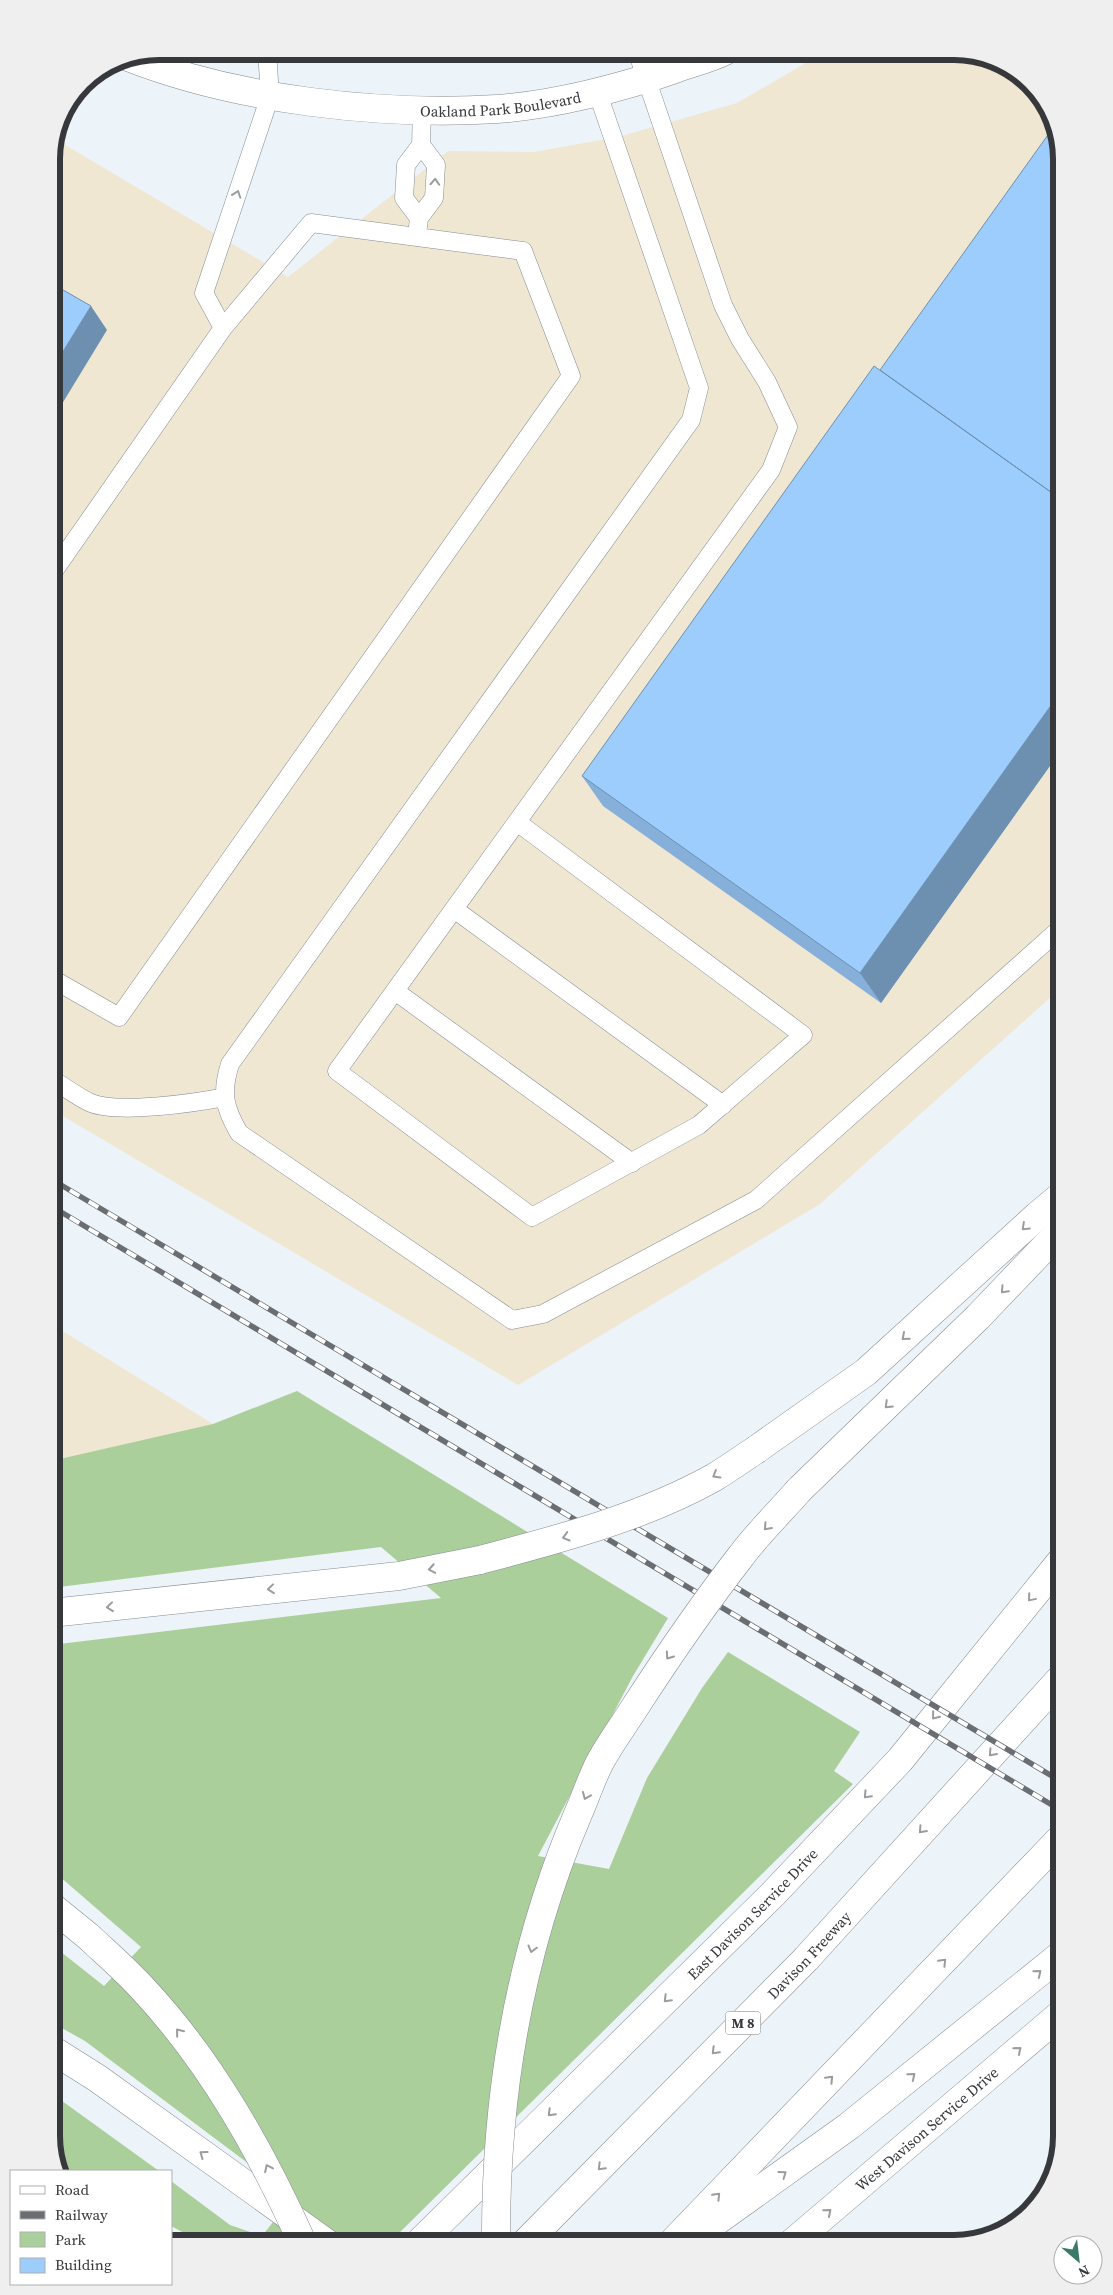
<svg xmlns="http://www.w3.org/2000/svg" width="1113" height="2295" font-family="'Source Serif 4',serif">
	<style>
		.industrial { fill: #f0e7d2 }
		.green { fill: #abcf9a }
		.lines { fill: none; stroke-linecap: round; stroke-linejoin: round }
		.lane-casing { stroke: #868c92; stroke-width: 19 }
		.street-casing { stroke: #868c92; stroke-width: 29 }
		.secondary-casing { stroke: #868c92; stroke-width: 29 }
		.highway-casing { stroke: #868c92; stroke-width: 29 }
		.lane { stroke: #fff; stroke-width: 18 }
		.street { stroke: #fff; stroke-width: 28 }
		.secondary { stroke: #fff; stroke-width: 28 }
		.highway { stroke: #fff; stroke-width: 28 }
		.rail-casing { stroke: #6a6e72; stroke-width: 5.5 }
		.rail { stroke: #fff; stroke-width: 4; stroke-dasharray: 11; stroke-linecap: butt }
		.highway-bridge-casing { stroke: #868c92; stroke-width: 29; stroke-linecap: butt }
		.highway-bridge { stroke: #fff; stroke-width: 28 }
		.wall { fill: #86b0da }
		.shaded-wall { fill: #6d90b1 }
		.building { fill: #9ccdfd; stroke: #6d90b1 }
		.oneway { stroke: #9a9c9d }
		.labels { text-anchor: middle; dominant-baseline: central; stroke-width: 4; stroke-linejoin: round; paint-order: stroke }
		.shield { fill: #fff; stroke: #727476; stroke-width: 1 }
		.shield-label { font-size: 14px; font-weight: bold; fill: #36383b }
		.street-label { font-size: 15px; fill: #36383b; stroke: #fff }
		.rim { fill: none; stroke: #36383b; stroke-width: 6 }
	</style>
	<rect width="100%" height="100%" fill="#ecf3f9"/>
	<path class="industrial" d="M826,51L961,52L1019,73L1054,118L1062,159V987L820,1204L518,1385L51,1109V153L55,139L288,277L448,151L534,152L618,137L737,103Z
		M51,1324L218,1427L51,1461Z"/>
	<path class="green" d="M297,1391L668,1618L633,1676L538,1856L609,1869L647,1778L702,1688L728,1652L860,1732L834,1771L853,1784L388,2244H205L171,2226V2181L230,2225L262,2236L293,2197L85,2041L51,2022V1944L104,1986L141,1947L51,1869V1645L441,1598L381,1547L51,1588V1461L213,1424Z
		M51,2093L159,2171H62L58,2169L51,2136Z"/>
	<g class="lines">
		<defs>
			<path id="lane" d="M597,91L699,388L691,420L230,1064C221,1093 224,1107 239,1133L512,1320L543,1314L756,1200L1062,927
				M419,218L404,198L406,165L421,145L422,110
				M418,227L419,218L434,198L436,165L421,145
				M51,575L223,328L204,293L270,96L267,51
				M517,822L803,1035L699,1125L532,1217L337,1071L771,470L788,427L767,382L740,339L723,305L637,51
				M454,909L723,1105
				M51,978L119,1017L571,376L523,251L311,223L223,328
				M395,991L632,1163
				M51,1079C64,1086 77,1097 91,1103C118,1114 195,1103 225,1097"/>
			<g id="street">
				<path id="s1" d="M128,57C238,100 379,116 497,109C554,105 621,88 675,69C691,63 709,59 725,51"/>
			</g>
			<g id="secondary">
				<path id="s2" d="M418,2244L773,1894L900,1760L1062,1560"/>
				<path id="s3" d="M791,2244L1062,2013"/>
			</g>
			<g id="highway">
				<path d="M757,1449L866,1372L1037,1216L1062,1195"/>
				<path d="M799,1490L978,1317L1062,1229"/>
				<path d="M51,1613L399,1576L480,1560"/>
				<path d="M51,1906L89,1937"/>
				<path d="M51,2049L97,2078L328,2244"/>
				<path d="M693,2238L849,2126L1062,1954"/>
				<path id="s4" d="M524,2244L806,1959L1062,1677"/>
				<path d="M671,2244L1062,1837"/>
			</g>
		</defs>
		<use href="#lane" class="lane-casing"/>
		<use href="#street" class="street-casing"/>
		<use href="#secondary" class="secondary-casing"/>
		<use href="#highway" class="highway-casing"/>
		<use href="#lane" class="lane"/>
		<use href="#street" class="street"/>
		<use href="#secondary" class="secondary"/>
		<use href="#highway" class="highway"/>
		<defs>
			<path id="rail" d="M51,1179L1062,1782
				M51,1206L1062,1811"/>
		</defs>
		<use href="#rail" class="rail-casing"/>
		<use href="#rail" class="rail"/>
		<defs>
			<path id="highway-bridge" d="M480,1560C559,1539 641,1518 713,1478C728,1469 742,1459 757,1449
				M89,1937C107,1954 127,1971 144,1990C212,2063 262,2153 303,2244
				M496,2244C495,2095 519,1952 578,1814C585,1798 591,1780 599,1764C609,1745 623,1726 635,1707C668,1656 703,1605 741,1556C758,1533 780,1512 799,1490"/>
		</defs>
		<use href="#highway-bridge" class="highway-bridge-casing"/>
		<use href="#highway-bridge" class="highway-bridge"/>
	</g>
	<path class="wall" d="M1062,159V749L881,1003L603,806L582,776Z"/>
	<path class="shaded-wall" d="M91,306L107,330L51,422V371Z
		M1062,690V749L881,1003L860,973Z"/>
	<path class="building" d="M1055,125L1062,159V500L880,370Z
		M51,283L91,306L51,371Z
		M874,366L1062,500V690L860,973L582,776Z"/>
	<defs><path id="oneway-chevron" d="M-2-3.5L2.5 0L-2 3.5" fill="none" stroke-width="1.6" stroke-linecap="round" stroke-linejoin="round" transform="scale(1.25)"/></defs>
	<g class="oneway">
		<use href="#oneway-chevron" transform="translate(435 182) rotate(-87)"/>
		<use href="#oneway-chevron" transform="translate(237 194) rotate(-71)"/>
		<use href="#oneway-chevron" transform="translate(1025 1227) rotate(137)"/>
		<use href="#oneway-chevron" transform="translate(1004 1290) rotate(133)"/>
		<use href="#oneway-chevron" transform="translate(905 1337) rotate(139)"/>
		<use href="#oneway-chevron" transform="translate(888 1405) rotate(136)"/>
		<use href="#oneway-chevron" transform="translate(716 1475) rotate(149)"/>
		<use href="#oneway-chevron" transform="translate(767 1527) rotate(132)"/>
		<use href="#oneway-chevron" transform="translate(566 1537) rotate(164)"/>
		<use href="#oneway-chevron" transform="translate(432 1569) rotate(170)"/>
		<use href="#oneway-chevron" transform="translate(271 1589) rotate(174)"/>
		<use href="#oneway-chevron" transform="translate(1031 1598) rotate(130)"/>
		<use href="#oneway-chevron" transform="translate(110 1607) rotate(174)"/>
		<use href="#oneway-chevron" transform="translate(669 1656) rotate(125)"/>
		<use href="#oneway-chevron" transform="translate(935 1716) rotate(129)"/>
		<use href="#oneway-chevron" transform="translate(992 1753) rotate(132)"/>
		<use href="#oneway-chevron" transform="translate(867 1795) rotate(133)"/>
		<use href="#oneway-chevron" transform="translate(586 1796) rotate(113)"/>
		<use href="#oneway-chevron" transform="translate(922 1830) rotate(132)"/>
		<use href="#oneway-chevron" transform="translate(532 1949) rotate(105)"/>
		<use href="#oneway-chevron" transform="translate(943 1962) rotate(-46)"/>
		<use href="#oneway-chevron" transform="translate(1038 1973) rotate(-39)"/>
		<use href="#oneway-chevron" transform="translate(667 1999) rotate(135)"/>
		<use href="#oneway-chevron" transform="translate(179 2032) rotate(-129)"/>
		<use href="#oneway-chevron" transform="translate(1018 2050) rotate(-40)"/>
		<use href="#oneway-chevron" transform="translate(715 2051) rotate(135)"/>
		<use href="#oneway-chevron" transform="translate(912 2076) rotate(-39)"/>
		<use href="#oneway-chevron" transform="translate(830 2079) rotate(-46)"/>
		<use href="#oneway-chevron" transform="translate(551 2113) rotate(135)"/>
		<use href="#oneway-chevron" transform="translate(203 2154) rotate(-144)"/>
		<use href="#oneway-chevron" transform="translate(601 2167) rotate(135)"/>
		<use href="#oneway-chevron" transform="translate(268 2168) rotate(-116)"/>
		<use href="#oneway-chevron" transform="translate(783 2174) rotate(-36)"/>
		<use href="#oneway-chevron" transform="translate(717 2196) rotate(-46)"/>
		<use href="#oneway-chevron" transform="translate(828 2212) rotate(-40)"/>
	</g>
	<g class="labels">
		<rect class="shield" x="725.5" y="2011.5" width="35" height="23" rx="4"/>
		<g class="shield-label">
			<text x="743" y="2023">M 8</text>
		</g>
		<g class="street-label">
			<text stroke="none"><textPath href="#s1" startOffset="379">Oakland Park Boulevard</textPath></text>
			<text stroke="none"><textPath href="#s2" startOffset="470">East Davison Service Drive</textPath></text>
			<text stroke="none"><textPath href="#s4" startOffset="406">Davison Freeway</textPath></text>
			<text stroke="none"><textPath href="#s3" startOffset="178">West Davison Service Drive</textPath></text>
		</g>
	</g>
	<path d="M0 0H1113V2295H0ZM159 60H954A99 99 0 0 1 1053 159V2136A99 99 0 0 1 954 2235H159A99 99 0 0 1 60 2136V159A99 99 0 0 1 159 60Z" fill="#efefef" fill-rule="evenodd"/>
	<path class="rim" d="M159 60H954A99 99 0 0 1 1053 159V2136A99 99 0 0 1 954 2235H159A99 99 0 0 1 60 2136V159A99 99 0 0 1 159 60Z"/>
	<rect x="10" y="2170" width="162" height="115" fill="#ffffff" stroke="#afafb1"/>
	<rect x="20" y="2186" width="25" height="8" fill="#ffffff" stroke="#afafb1"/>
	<text x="55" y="2195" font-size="15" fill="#36383b">Road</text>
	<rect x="20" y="2211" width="25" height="8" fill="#6a6e72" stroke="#afafb1"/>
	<text x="55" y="2220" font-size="15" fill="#36383b">Railway</text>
	<rect x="20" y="2232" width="25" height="15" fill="#abcf9a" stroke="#afafb1"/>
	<text x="55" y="2245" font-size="15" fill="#36383b">Park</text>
	<rect x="20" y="2258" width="25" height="15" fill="#9ccdfd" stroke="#afafb1"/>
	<text x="55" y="2270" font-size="15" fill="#36383b">Building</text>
	<g transform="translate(1078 2260) rotate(152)"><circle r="24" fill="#ffffff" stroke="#afafb1"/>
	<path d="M0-4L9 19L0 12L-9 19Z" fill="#3a7a69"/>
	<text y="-8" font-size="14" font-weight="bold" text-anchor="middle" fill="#36383b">N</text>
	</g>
</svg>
